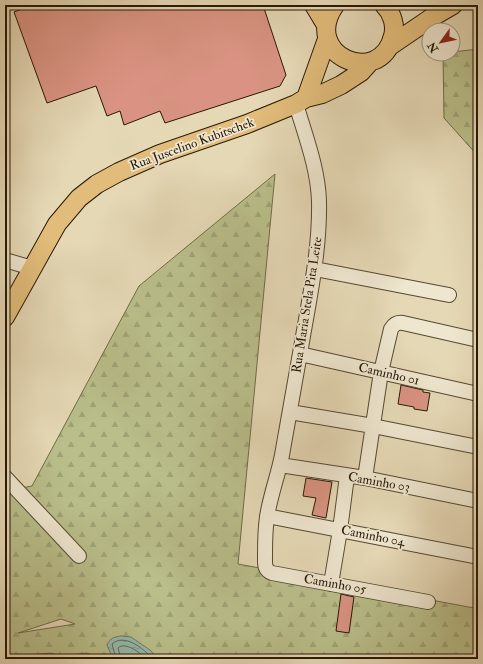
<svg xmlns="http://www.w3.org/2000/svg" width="483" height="664" font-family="'IM FELL Double Pica',serif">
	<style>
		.forest { fill: url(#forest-firs); stroke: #706c48; fill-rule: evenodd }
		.water { fill: url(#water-ripples); stroke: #6a7a6a }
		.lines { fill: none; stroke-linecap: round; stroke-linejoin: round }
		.shore { stroke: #5f6a59; stroke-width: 1 }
		.building { fill: #da9382; stroke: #281906 }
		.minor-casing { stroke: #574932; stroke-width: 16 }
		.major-casing { stroke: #281906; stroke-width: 20 }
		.minor { stroke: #eee6cf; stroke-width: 14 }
		.major { stroke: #e2bc7a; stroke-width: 18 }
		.labels { text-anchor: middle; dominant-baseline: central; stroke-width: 3.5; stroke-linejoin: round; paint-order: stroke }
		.street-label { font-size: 13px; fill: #281906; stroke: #eee6cf }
	</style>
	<defs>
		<pattern id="forest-firs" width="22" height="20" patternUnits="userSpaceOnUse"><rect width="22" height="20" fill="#b9be8a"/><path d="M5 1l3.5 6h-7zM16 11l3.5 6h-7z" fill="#9fa376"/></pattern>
		<pattern id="water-ripples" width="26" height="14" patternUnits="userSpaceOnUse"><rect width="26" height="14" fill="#96baac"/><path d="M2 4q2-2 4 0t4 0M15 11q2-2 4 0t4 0" fill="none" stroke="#819f92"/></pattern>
	</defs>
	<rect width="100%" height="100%" fill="#e5d8b5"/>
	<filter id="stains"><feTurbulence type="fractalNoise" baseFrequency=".005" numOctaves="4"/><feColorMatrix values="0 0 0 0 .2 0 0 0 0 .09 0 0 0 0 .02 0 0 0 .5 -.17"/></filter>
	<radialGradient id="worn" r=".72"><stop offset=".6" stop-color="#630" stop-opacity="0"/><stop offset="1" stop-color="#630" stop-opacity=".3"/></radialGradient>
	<path class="forest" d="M478,49V156L444,118L443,54H453V52Z
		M275,174L238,564L474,608L478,605V659H5V491L32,486L139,286ZM61,619L75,624L18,633Z"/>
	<path class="water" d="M121,636L131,637L150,650L158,659H113L107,645C110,638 114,637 121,636Z
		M50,653L62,656L87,653L99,659H38L39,654Z"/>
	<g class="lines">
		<path class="shore" d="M116,659L112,644C124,633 144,648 152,659
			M121,659L118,648C125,641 141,653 146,659"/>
	</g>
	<path class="building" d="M33,5H263L286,75L280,86L165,123L160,111L124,125L120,111L107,116L96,86L47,103L14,12Z
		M401,385L423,390V392L430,393L427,411L414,409V407L398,404Z
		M306,478L332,482L326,518L312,515L316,498L303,496Z
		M341,594L354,597L349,633L336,631Z"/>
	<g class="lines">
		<defs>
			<path id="minor" d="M296,104C305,135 318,168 319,201C320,249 310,295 302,342C295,380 289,417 282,455C278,476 270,496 267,517C265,530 265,543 265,556C265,564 264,570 272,573L428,602
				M5,260L32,268
				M315,269L449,295
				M300,354L478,394
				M290,412L373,426L478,447
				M280,465L365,478L478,501
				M5,477L79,556
				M365,478L381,372L391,329C394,324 397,322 403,323L478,340
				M267,516L478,557
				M331,584L340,530L347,476"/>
			<path id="major" d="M314,5L326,25
				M335,5C300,55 380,89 393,36C396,25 392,13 384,5
				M390,46L434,16L453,5
				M306,98L327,39
				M5,317L57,224L79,198L97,184L119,172L160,154L247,124L296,104L306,98L322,94L341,85L361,72L370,62"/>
		</defs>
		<use href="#minor" class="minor-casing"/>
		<use href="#major" class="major-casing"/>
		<use href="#minor" class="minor"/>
		<use href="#major" class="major"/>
	</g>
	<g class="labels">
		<g class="street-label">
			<text transform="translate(192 144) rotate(-20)">Rua Juscelino Kubitschek</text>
			<text transform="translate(307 305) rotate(-81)">Rua Maria Stela Pita Leite</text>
			<text transform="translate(389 374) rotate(13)">Caminho 01</text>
			<text transform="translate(379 482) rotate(10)">Caminho 03</text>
			<text transform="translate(373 536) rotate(11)">Caminho 04</text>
			<text transform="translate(335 584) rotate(10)">Caminho 05</text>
		</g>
	</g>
	<rect width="483" height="664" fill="none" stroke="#e5d8b5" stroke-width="20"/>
	<rect x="6" y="6" width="471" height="652" fill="none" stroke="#281906" stroke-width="2"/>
	<rect x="10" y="10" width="463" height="644" fill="none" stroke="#281906"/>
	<g transform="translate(441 42) rotate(237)"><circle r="19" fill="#eee6cf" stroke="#9f947f"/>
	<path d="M0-3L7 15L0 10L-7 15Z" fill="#8f2418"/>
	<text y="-6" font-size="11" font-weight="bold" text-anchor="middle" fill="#281906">N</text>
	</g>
	<rect width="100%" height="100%" filter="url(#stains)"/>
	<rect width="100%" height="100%" fill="url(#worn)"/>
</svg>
